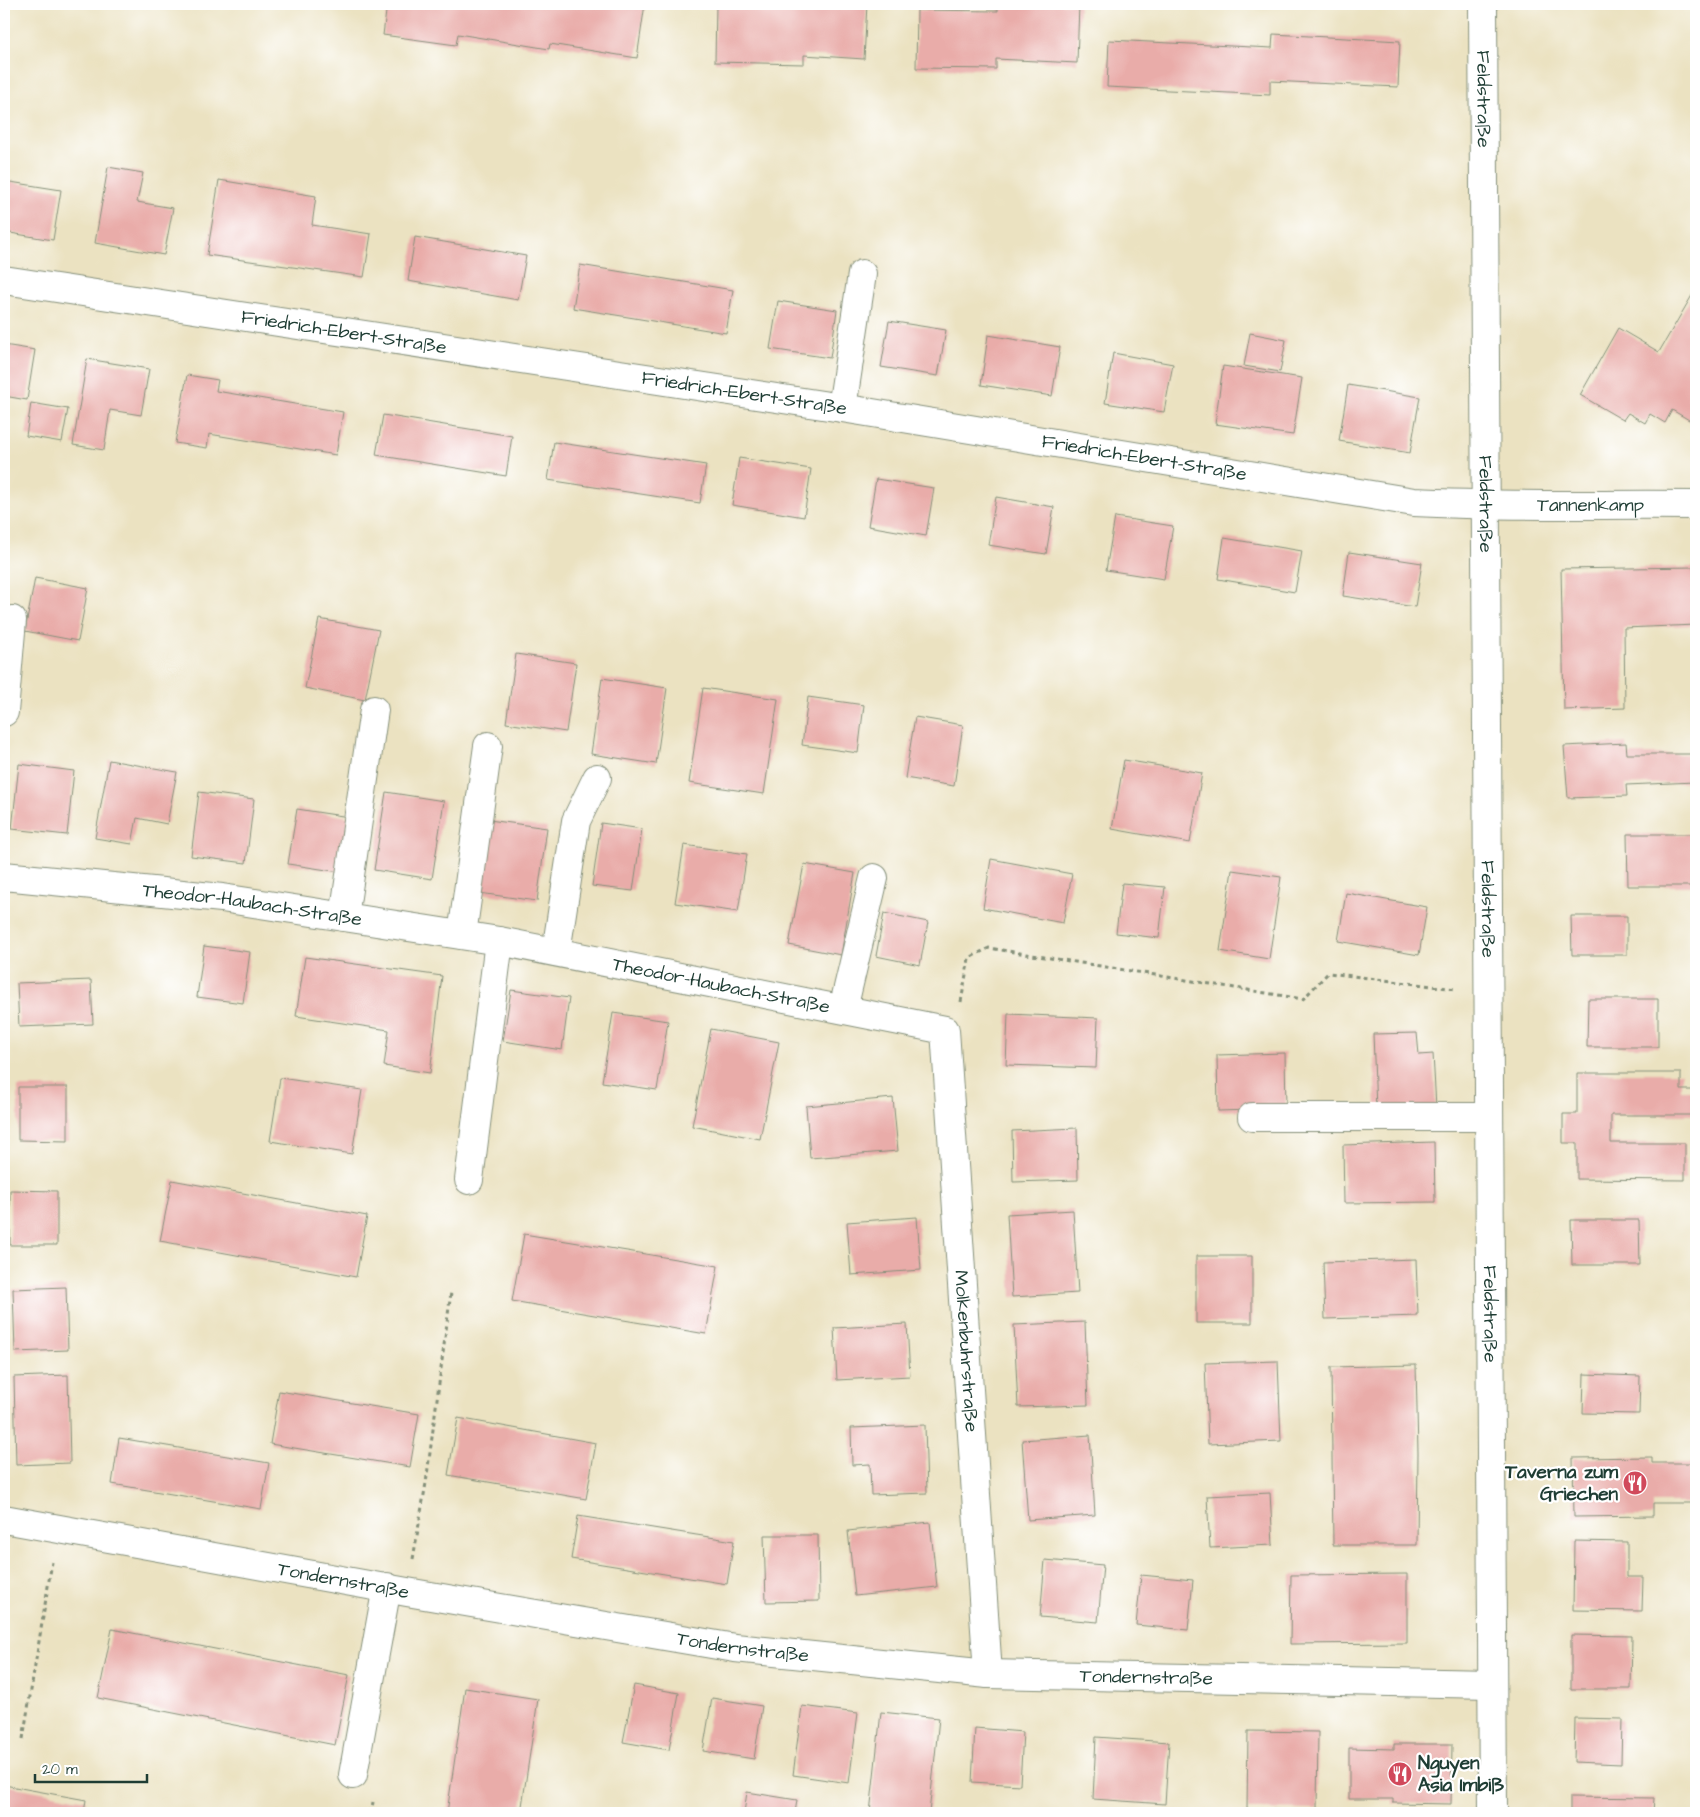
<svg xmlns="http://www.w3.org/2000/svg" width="1700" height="1817" font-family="'Architects Daughter',sans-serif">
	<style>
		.building { fill: #e9aca9 }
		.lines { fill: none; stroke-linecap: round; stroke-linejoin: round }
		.minor-casing { stroke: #85907a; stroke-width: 30 }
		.path { stroke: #85907a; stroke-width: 3; stroke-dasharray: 4 4; stroke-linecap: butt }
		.minor { stroke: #fff; stroke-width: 28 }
		.labels { text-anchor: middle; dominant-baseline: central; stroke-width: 4.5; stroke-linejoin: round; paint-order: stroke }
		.street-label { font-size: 19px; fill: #1f3d34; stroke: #fff }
		.poi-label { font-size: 19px; font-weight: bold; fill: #1f3d34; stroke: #fff; text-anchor: end }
	</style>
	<rect width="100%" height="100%" fill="#fff"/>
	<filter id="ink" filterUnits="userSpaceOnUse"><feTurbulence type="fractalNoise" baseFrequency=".02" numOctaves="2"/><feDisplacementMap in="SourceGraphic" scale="10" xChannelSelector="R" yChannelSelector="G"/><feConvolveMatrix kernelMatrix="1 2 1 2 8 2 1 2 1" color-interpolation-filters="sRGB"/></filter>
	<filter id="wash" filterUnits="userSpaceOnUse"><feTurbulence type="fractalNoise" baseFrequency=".0096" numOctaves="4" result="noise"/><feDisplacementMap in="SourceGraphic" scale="20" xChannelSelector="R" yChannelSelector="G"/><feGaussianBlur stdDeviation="1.12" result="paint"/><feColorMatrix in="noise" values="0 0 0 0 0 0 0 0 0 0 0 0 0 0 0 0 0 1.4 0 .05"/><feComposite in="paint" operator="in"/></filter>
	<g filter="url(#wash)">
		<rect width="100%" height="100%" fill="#ebe2c1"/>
		<g id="blocks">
			<path class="building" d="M387,4H645L637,58L550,44L549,49L458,34L456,45L383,35Z
				M716,4H867L864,59L804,55V64L715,62Z
				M998,4H1079L1077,63L996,59V69L916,68L917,10L998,11Z
				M1273,34L1400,41L1398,87L1270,81V95L1107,87L1109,40L1272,48Z
				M108,167L143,173L137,202L173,208L164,255L95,243Z
				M219,180L316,196L312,225L371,234L364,277L207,255Z
				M4,181L61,190L53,240L4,232Z
				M415,237L526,256L518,300L408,281Z
				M580,265L733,290L726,333L573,308Z
				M1694,292L1696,293V424L1672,410L1665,423L1650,414L1645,423L1628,413L1623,420L1580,395L1618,328L1659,352Z
				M778,301L837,310L830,358L770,349Z
				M889,321L946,330L938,376L881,367Z
				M1250,333L1286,340L1280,372L1244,366Z
				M988,335L1060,347L1052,396L981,385Z
				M4,345L35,350L27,400L4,396Z
				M1113,353L1173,364L1164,412L1105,403Z
				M87,359L149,369L141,415L110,410L104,450L73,445Z
				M1223,366L1302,378L1293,435L1215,424Z
				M187,375L218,380L216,391L343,412L336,455L209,434L207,448L175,443Z
				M1348,385L1420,397L1410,453L1339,441Z
				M31,403L68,409L62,442L26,436Z
				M383,415L512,436L506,476L376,455Z
				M554,442L706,465L700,503L548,480Z
				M739,458L811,469L804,517L732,505Z
				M876,479L934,488L926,536L868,526Z
				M996,497L1054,507L1046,554L988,545Z
				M1115,517L1173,526L1164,579L1106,570Z
				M1224,538L1302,551L1295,592L1218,579Z
				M1349,552L1422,563L1415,607L1343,596Z
				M1696,567V625L1624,628L1625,708L1564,710L1561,569Z
				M35,578L88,588L78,641L25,631Z
				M319,619L379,630L365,700L305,688Z
				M516,654L576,663L566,732L506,723Z
				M602,678L667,688L656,764L591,754Z
				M703,688L778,699L764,794L689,783Z
				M808,697L864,705L858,753L802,745Z
				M915,717L963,725L954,786L905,778Z
				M1626,743L1627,754H1695V782L1626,785L1627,796L1568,798L1564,746Z
				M109,760L177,772L167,824L137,818L132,844L95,838Z
				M1124,760L1202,773L1190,843L1112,829Z
				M19,764L74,771L67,835L12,829Z
				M199,792L254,799L246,863L191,856Z
				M386,792L444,801L432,879L374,870Z
				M297,809L349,817L340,872L288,864Z
				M489,820L547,828L537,901L479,893Z
				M601,823L642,829L633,891L592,886Z
				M1627,834H1696V886H1628Z
				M684,845L747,854L738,912L675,903Z
				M991,859L1072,874L1063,923L983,908Z
				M804,864L855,873L841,955L789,945Z
				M1232,870L1281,877L1269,959L1220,951Z
				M1122,883L1165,887L1159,938L1116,933Z
				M1346,893L1427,907L1419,955L1338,941Z
				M884,913L928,922L920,965L876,956Z
				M1571,916H1627V955H1572Z
				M204,946L250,952L243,1003L197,997Z
				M305,957L442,976L430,1073L384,1066L389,1030L296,1016Z
				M91,980L93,1024L19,1027L17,983Z
				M511,990L569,998L562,1050L503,1041Z
				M1588,999H1658V1047H1587Z
				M613,1013L668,1021L657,1090L602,1082Z
				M1008,1014L1098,1018L1096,1068L1006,1065Z
				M711,1029L779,1042L760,1139L692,1126Z
				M1417,1033L1419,1055L1433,1054L1436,1107L1376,1109L1373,1034Z
				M1285,1053L1286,1109L1218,1111L1217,1055Z
				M1577,1073H1681V1090H1696V1115H1611V1143H1685V1180L1577,1179V1143H1563V1114H1577Z
				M280,1078L362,1090L352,1154L270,1141Z
				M18,1087H68V1141L18,1140Z
				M893,1098L898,1151L810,1158L806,1106Z
				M1077,1128L1078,1180L1013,1182L1012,1131Z
				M1434,1142L1435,1202L1344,1203L1343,1145Z
				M172,1180L367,1216L356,1277L160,1241Z
				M10,1190L57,1191V1245H10Z
				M1073,1210L1078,1293L1012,1297L1007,1214Z
				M917,1217L921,1270L851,1275L847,1222Z
				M1571,1220H1639L1640,1265H1572Z
				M524,1234L718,1266L706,1334L512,1301Z
				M1196,1256H1252V1323H1196Z
				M1416,1259L1418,1316L1325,1319L1323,1262Z
				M66,1287L68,1350L15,1352L13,1289Z
				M1085,1322L1088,1405L1018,1407L1014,1325Z
				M907,1324L910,1376L837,1380L834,1328Z
				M1278,1361L1281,1441L1208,1444L1205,1363Z
				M1416,1365L1418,1453L1417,1545H1333L1331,1367Z
				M1584,1374L1640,1376L1639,1414L1583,1413Z
				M68,1375L70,1463L16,1465L14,1377Z
				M279,1391L419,1414L410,1467L270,1444Z
				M458,1418L596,1443L586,1499L448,1475Z
				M925,1425L927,1493L871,1495L870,1464L852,1465L851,1428Z
				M1090,1435L1095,1515L1028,1520L1022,1440Z
				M119,1438L269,1463L261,1509L112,1484Z
				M1652,1457V1463H1696V1503H1653V1516L1574,1517L1573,1458Z
				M1270,1493L1273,1545L1210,1548L1207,1496Z
				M578,1516L734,1541L727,1584L571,1559Z
				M930,1522L937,1587L855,1596L848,1531Z
				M764,1535H818L819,1601L766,1602Z
				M1574,1541L1627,1542V1577H1643L1642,1611L1573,1610Z
				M1045,1560L1103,1565L1098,1622L1040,1617Z
				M1407,1574V1643L1290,1644L1291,1575Z
				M1141,1575L1193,1580L1188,1630L1136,1625Z
				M112,1629L349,1675L335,1745L98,1698Z
				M1571,1635L1632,1636L1631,1689H1571Z
				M634,1685L679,1693L669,1750L623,1742Z
				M465,1688L538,1699L521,1813H447Z
				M712,1698L762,1706L754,1759L703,1751Z
				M802,1706L858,1713L849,1783L793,1775Z
				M881,1712L939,1718L929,1813H870Z
				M1575,1718L1622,1719L1621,1764L1574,1762Z
				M975,1728L1023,1732L1020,1785L972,1782Z
				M1248,1731L1318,1732L1317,1810L1247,1809Z
				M1096,1737L1169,1742L1165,1804L1093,1799Z
				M1394,1744H1452L1451,1804L1393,1803V1799H1349V1748L1394,1749Z
				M4,1785L86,1800L84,1813H4Z
				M747,1792L797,1800L795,1813H744Z
				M1570,1797L1654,1798L1653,1813H1570Z"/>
		</g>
	</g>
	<g filter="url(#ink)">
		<use href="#blocks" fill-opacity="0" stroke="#85907a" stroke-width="1"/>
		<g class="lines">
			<defs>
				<g id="minor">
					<path id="s1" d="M1483,4L1493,1813"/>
					<path id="s2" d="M4,280L842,408L1414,502C1508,507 1602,504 1696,505"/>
					<path d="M842,408L862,274"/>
					<path d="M4,712L12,620"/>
					<path id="s3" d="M4,876L222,898L499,941L945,1030L988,1674"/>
					<path d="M344,917L374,710"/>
					<path d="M462,935L488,746"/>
					<path d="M556,952L576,821L597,778"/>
					<path d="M843,1009L874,878"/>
					<path d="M1252,1117H1489"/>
					<path d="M469,1180L499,941"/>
					<path id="s4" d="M4,1519L407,1592L735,1648L988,1674L1492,1684"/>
					<path d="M353,1775L387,1587"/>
				</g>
			</defs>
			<use href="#minor" class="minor-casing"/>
			<path class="path" d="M961,1002L969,958L989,948L1303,999L1328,973L1455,989
				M413,1559L426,1483L451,1292
				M23,1739L52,1562
				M371,1813L373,1802"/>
			<use href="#minor" class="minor"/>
		</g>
	</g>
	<defs>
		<symbol id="restaurant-disc" viewBox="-11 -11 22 22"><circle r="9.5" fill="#d1495b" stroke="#fff"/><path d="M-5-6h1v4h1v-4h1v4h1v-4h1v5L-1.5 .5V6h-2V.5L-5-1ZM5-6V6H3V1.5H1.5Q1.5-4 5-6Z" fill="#fff"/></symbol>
	</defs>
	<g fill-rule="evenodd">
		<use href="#restaurant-disc" x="1621" y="1469" width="28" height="28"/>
		<use href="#restaurant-disc" x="1386" y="1760" width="28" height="28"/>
	</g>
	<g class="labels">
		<g class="street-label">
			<text stroke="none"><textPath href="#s1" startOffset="95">Feldstraße</textPath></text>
			<text stroke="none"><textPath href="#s2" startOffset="344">Friedrich-Ebert-Straße</textPath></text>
			<text stroke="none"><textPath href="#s2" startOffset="749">Friedrich-Ebert-Straße</textPath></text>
			<text stroke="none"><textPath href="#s2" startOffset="1154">Friedrich-Ebert-Straße</textPath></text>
			<text stroke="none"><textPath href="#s1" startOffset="500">Feldstraße</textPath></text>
			<text stroke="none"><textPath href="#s2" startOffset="1604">Tannenkamp</textPath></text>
			<text stroke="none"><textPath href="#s3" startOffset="250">Theodor-Haubach-Straße</textPath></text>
			<text stroke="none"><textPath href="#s1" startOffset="905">Feldstraße</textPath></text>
			<text stroke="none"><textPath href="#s3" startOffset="726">Theodor-Haubach-Straße</textPath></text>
			<text stroke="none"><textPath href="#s1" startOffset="1310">Feldstraße</textPath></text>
			<text stroke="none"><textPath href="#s3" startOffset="1276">Molkenbuhrstraße</textPath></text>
			<text stroke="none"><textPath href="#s4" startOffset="345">Tondernstraße</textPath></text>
			<text stroke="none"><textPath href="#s4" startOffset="750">Tondernstraße</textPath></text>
			<text stroke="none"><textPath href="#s4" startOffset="1155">Tondernstraße</textPath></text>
		</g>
		<g class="poi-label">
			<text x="1618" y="1472">Taverna zum<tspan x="1618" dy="22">Griechen</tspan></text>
			<text x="1418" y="1763" text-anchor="start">Nguyen<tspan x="1418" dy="22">Asia Imbiß</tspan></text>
		</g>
	</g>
	<rect width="1700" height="1817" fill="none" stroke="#fff" stroke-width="20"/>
	<path d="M35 1774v8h112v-8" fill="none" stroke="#1f3d34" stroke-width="2.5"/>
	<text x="42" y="1774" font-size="15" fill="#1f3d34" stroke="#ffffff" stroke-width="4" paint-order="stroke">20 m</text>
</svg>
